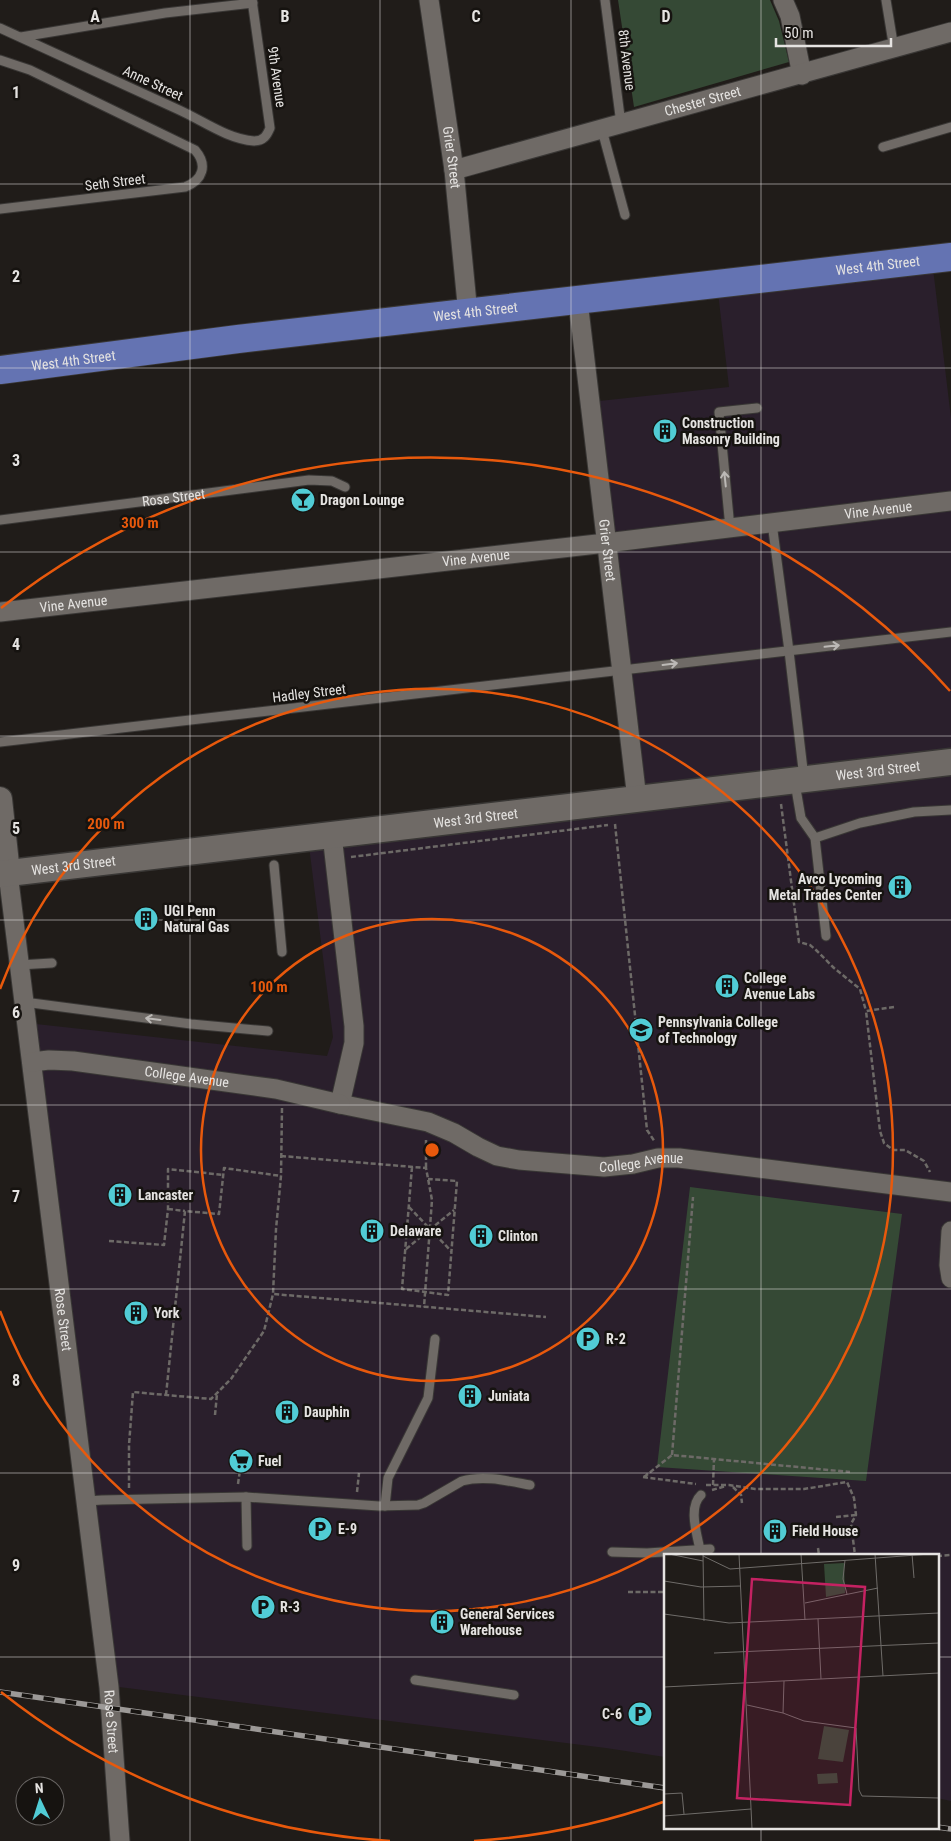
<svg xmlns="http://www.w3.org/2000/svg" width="951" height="1841" font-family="'Roboto Condensed',sans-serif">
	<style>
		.education { fill: #2a1f2c }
		.green { fill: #354935 }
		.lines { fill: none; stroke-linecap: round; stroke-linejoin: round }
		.service-casing { stroke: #393735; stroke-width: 11 }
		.minor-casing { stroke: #393735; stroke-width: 21 }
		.tertiary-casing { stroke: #393735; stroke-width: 26 }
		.secondary-casing { stroke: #393735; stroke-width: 29 }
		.primary-casing { stroke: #393735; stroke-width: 30 }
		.path { stroke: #6d6a67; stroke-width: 2.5; stroke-dasharray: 5 2.5; stroke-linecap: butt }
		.service { stroke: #6f6a66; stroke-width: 9 }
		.minor { stroke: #6f6a66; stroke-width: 19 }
		.tertiary { stroke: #6f6a66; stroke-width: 24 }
		.secondary { stroke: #6f6a66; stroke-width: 26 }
		.primary { stroke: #6473b2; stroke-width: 28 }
		.rail-casing { stroke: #9c9997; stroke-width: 5.5 }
		.rail { stroke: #161310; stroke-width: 4; stroke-dasharray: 11; stroke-linecap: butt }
		.oneway { stroke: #bcb9b6 }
		.grid { fill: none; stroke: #e5e3e1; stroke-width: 1; stroke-opacity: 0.55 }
		.ring { fill: none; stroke: #e8590c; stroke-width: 2.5 }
		.labels { text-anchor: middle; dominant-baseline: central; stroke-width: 5; stroke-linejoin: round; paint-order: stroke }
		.street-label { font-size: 14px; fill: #e5e3e1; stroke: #161310 }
		.poi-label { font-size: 14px; font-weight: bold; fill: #e5e3e1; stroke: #161310; text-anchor: start }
		.inset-road { fill: none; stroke: #6f6c69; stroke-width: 1 }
		.view { fill: #c42262; fill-opacity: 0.15; stroke: #c42262; stroke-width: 2.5 }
		.inset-edge { fill: none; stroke: #e5e3e1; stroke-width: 2.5 }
		.grid-label { font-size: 16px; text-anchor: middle; font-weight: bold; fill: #e5e3e1; stroke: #161310; stroke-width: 5; stroke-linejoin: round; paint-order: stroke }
		.centre { fill: #e8590c; stroke: #161310; stroke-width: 2.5 }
		.ring-label { font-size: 15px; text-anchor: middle; font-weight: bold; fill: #e8590c; stroke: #161310; stroke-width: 5; stroke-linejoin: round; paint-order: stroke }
	</style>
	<rect width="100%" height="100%" fill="#201c19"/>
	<path class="education" d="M932,260L951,418V1801L937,1798V1555H665V1757L606,1748L119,1687L96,1523L78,1361L36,1024L327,1056L333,1037L308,838L637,799L590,402L729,387L717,284Z"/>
	<path class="green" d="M618,0H770L779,21L789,62L634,107Z
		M690,1187L902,1214L866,1481L657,1467Z"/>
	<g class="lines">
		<defs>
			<g id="service">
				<path d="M605,0L621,124"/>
				<path d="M886,0L894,49"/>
				<path d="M0,28C59,55 118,82 177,109C202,120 227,139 254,141C264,141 267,135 270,128L252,0"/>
				<path d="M21,37L165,13L253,3"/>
				<path d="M0,60L30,70L195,150C208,165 203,180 185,187L0,209"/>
				<path d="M602,130L625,215"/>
				<path d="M883,147L951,127"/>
				<path id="s1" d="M0,520L309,480L332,481L345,487"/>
				<path d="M772,523L789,651L804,778"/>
				<path d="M730,528L719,412L757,408"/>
				<path d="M0,742L951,632"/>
				<path d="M795,783L801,818L815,838L826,936"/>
				<path d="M815,838L860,823L914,812L951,810"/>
				<path d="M274,865L282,952"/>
				<path d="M19,965L52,963"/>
				<path d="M24,1002L191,1024L268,1031"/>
				<path d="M246,1497L247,1546"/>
				<path d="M87,1501L102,1500L246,1497L379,1506L418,1505L424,1503L462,1481C484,1475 508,1481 530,1485"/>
				<path d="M385,1506L388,1478L428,1398L435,1339"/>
				<path d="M700,1550C697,1534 688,1507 701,1495"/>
				<path d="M612,1552L647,1553L710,1549"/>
				<path d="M415,1680L514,1695"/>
			</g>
			<g id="minor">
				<path id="s2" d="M429,0L454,170L468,314"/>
				<path d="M783,0L790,16L802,75"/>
				<path id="s3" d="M454,170L951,32"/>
				<path id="s4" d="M578,301L637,799"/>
				<path id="s5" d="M0,612L606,543L951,501"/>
				<path id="s6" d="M332,835L354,1026V1043L340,1104L428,1122L454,1133L478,1147L497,1156L519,1160L604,1167L633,1164L658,1158H679L951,1192"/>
				<path id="s7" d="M8,873L109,1687L120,1841"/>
				<path id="s8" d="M32,1062L49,1060L73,1061L276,1089L340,1104"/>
				<path d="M951,1231L949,1265L951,1278"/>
			</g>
			<path id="tertiary" d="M0,799L8,873"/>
			<g id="secondary">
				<path id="s9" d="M0,874L951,762"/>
			</g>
			<g id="primary">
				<path id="s10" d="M0,370L238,339L951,257"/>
			</g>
		</defs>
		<use href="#service" class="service-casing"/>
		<use href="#minor" class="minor-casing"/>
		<use href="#tertiary" class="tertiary-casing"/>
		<use href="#secondary" class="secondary-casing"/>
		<use href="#primary" class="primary-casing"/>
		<path class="path" d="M781,804L799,942L810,945L816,950L834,968L860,989L866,1011
			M615,824L647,1130L655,1142
			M351,857L608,825
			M894,1007L866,1011L880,1131L884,1143L893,1150H905L924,1161L930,1172
			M282,1108L281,1176L276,1229L273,1294L546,1317
			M426,1140V1168
			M281,1156L426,1168L432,1200L424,1307
			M412,1167L402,1289L448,1295L457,1181L428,1179
			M409,1207L451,1251
			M168,1209L185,1211
			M109,1241L164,1245L168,1209V1169L224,1175
			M406,1249L454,1210
			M166,1395L185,1211L219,1214L224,1168L281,1176
			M215,1415L217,1394
			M672,1455L693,1197
			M643,1477L696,1484
			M644,1477L672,1455L850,1472
			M238,1484L240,1470
			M706,1485H729L755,1489H804L847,1482L854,1498L856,1515L851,1524L855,1555
			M713,1485L714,1459
			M733,1487L741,1495L742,1503
			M129,1488V1445L133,1392L211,1399L231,1379L264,1331L273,1294
			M712,1490L726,1486
			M357,1492L359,1473
			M836,1517L856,1515
			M818,1548L819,1555
			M937,1556L951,1555
			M628,1592H665"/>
		<use href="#service" class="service"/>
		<use href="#minor" class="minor"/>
		<use href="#tertiary" class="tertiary"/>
		<use href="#secondary" class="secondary"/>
		<use href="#primary" class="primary"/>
		<defs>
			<path id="rail" d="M0,1692L665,1788
				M937,1827L951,1829"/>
		</defs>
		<use href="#rail" class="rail-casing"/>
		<use href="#rail" class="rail"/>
	</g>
	<defs><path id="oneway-shaft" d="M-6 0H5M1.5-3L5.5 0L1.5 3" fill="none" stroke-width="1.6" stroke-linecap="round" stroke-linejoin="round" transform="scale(1.25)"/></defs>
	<g class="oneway">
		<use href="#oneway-shaft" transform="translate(725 479) rotate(-96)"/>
		<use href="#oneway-shaft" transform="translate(832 646) rotate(-6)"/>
		<use href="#oneway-shaft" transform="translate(670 664) rotate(-7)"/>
		<use href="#oneway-shaft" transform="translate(153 1019) rotate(-173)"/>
	</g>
	<path class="grid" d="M190,0V1841M380,0V1841M571,0V1841M761,0V1555M0,184H951M0,368H951M0,552H951M0,736H951M0,920H951M0,1105H951M0,1289H951M0,1473H951M0,1657H665M937,1657H951M761,1827V1841"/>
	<g class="ring">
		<circle cx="432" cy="1150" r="231"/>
		<path d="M0 989A461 461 0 1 1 0 1311"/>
		<path d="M663 1802A692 692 0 0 1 474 1841M390 1841A692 692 0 0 1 1 1692M1 608A692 692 0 0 1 950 691"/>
	</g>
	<defs>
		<symbol id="building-disc" viewBox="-11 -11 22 22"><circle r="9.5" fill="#51ccd5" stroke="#161310"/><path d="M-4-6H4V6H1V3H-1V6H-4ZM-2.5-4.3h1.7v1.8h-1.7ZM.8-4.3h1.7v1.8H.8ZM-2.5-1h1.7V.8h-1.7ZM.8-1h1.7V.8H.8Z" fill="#111"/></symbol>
		<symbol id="bar-disc" viewBox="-11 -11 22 22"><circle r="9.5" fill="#51ccd5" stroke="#161310"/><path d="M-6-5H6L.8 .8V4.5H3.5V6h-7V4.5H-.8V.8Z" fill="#111"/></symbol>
		<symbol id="university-disc" viewBox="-11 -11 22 22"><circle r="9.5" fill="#51ccd5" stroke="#161310"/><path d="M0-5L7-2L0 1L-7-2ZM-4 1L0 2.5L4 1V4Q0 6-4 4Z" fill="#111"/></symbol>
		<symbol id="parking-disc" viewBox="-11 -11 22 22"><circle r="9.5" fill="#51ccd5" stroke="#161310"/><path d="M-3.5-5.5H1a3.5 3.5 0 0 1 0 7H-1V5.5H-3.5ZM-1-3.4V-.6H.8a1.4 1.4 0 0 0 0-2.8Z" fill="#111"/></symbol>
		<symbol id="supermarket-disc" viewBox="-11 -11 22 22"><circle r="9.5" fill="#51ccd5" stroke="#161310"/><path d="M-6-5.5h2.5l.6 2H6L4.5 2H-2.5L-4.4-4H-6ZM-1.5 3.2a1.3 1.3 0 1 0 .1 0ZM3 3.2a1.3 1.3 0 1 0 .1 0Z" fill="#111"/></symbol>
	</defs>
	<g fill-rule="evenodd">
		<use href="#building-disc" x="651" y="417" width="28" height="28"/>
		<use href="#bar-disc" x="289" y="486" width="28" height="28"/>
		<use href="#building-disc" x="886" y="873" width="28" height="28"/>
		<use href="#building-disc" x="132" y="905" width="28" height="28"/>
		<use href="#building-disc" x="713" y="972" width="28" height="28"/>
		<use href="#university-disc" x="627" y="1016" width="28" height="28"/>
		<use href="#building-disc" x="106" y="1181" width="28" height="28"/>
		<use href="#building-disc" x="358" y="1217" width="28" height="28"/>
		<use href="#building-disc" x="467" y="1222" width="28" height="28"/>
		<use href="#building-disc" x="122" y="1299" width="28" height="28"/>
		<use href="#parking-disc" x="574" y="1325" width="28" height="28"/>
		<use href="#building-disc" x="456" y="1382" width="28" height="28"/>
		<use href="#building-disc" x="273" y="1398" width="28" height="28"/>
		<use href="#supermarket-disc" x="227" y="1447" width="28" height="28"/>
		<use href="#parking-disc" x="306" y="1515" width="28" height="28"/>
		<use href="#building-disc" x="761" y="1517" width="28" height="28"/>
		<use href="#parking-disc" x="249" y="1593" width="28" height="28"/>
		<use href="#building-disc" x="428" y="1608" width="28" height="28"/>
		<use href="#parking-disc" x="626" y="1700" width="28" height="28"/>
	</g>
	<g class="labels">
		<g class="street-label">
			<text transform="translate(627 60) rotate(83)">8th Avenue</text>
			<text transform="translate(277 77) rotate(82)">9th Avenue</text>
			<text transform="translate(153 83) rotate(25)">Anne Street</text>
			<text stroke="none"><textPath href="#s3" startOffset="258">Chester Street</textPath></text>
			<text stroke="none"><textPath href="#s2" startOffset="159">Grier Street</textPath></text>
			<text transform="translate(115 182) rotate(-7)">Seth Street</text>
			<text stroke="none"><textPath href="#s10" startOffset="884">West 4th Street</textPath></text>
			<text stroke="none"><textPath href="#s10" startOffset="479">West 4th Street</textPath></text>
			<text stroke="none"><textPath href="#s10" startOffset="74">West 4th Street</textPath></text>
			<text stroke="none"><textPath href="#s1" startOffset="175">Rose Street</textPath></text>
			<text stroke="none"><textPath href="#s5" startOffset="884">Vine Avenue</textPath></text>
			<text stroke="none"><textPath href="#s4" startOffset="251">Grier Street</textPath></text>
			<text stroke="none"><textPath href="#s5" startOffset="479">Vine Avenue</textPath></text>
			<text stroke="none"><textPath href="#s5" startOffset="74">Vine Avenue</textPath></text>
			<text transform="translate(309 693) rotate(-7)">Hadley Street</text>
			<text stroke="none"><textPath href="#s9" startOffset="884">West 3rd Street</textPath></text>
			<text stroke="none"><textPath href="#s9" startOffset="479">West 3rd Street</textPath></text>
			<text stroke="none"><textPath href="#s9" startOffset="74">West 3rd Street</textPath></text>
			<text stroke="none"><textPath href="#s8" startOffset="156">College Avenue</textPath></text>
			<text stroke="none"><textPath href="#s6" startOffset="584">College Avenue</textPath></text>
			<text stroke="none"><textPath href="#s7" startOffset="450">Rose Street</textPath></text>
			<text stroke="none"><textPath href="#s7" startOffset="855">Rose Street</textPath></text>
		</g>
		<g class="poi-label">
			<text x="682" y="423">Construction<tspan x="682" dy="16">Masonry Building</tspan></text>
			<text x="320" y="500">Dragon Lounge</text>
			<text x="882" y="879" text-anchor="end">Avco Lycoming<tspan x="882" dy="16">Metal Trades Center</tspan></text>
			<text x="164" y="911">UGI Penn<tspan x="164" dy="16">Natural Gas</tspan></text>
			<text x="744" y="978">College<tspan x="744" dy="16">Avenue Labs</tspan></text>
			<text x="658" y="1022">Pennsylvania College<tspan x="658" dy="16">of Technology</tspan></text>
			<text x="138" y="1195">Lancaster</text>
			<text x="390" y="1231">Delaware</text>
			<text x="498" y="1236">Clinton</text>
			<text x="154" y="1313">York</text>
			<text x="606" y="1339">R-2</text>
			<text x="488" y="1396">Juniata</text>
			<text x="304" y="1412">Dauphin</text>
			<text x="258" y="1461">Fuel</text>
			<text x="338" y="1529">E-9</text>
			<text x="792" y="1531">Field House</text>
			<text x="280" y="1607">R-3</text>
			<text x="460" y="1614">General Services<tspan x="460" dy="16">Warehouse</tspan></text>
			<text x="622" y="1714" text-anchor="end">C-6</text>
		</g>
	</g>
	<g transform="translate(664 1554)">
		<rect width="275" height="275" fill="#201c19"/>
		<path d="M180,9L181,39L162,43L160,10ZM160,172L185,176L179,208L154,205ZM173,219L174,229L154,230L153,220Z" fill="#354935"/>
		<path class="inset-road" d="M5,0L39,7M39,0L40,67M75,0L88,275M137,0L141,66M211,0L219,122M248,0L250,24M39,2L66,15L266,0M181,6L179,25L183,40M0,27L37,33L77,32M141,49L214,34M0,60L65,69L275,59M154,65L157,125M50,99L275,89M120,127L119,159L140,167L192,174L195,236L198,242L275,244M0,133L275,119M83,151L119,159M0,240L18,239L20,260M0,262L87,255"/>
		<path class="view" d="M88,25L201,33L186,251L73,244Z"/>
		<rect width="275" height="275" class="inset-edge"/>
	</g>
	<g class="grid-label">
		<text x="95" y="22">A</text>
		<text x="285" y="22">B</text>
		<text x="476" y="22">C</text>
		<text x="666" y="22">D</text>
		<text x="16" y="98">1</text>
		<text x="16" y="282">2</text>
		<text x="16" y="466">3</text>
		<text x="16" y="650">4</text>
		<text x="16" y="834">5</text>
		<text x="16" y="1018">6</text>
		<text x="16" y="1202">7</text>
		<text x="16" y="1386">8</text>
		<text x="16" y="1571">9</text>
	</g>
	<circle cx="432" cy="1150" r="8" class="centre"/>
	<g class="ring-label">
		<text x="140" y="528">300 m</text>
		<text x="106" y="829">200 m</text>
		<text x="269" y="992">100 m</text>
	</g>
	<g transform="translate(40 1801) rotate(356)"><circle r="24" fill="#161310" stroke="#696664"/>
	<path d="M0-4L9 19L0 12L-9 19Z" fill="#51ccd5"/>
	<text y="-8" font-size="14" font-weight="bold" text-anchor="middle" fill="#e5e3e1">N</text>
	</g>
	<path d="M776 38v8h115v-8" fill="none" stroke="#e5e3e1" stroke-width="2.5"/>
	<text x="784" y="38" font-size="15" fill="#e5e3e1" stroke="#161310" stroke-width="4" paint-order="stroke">50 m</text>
</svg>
